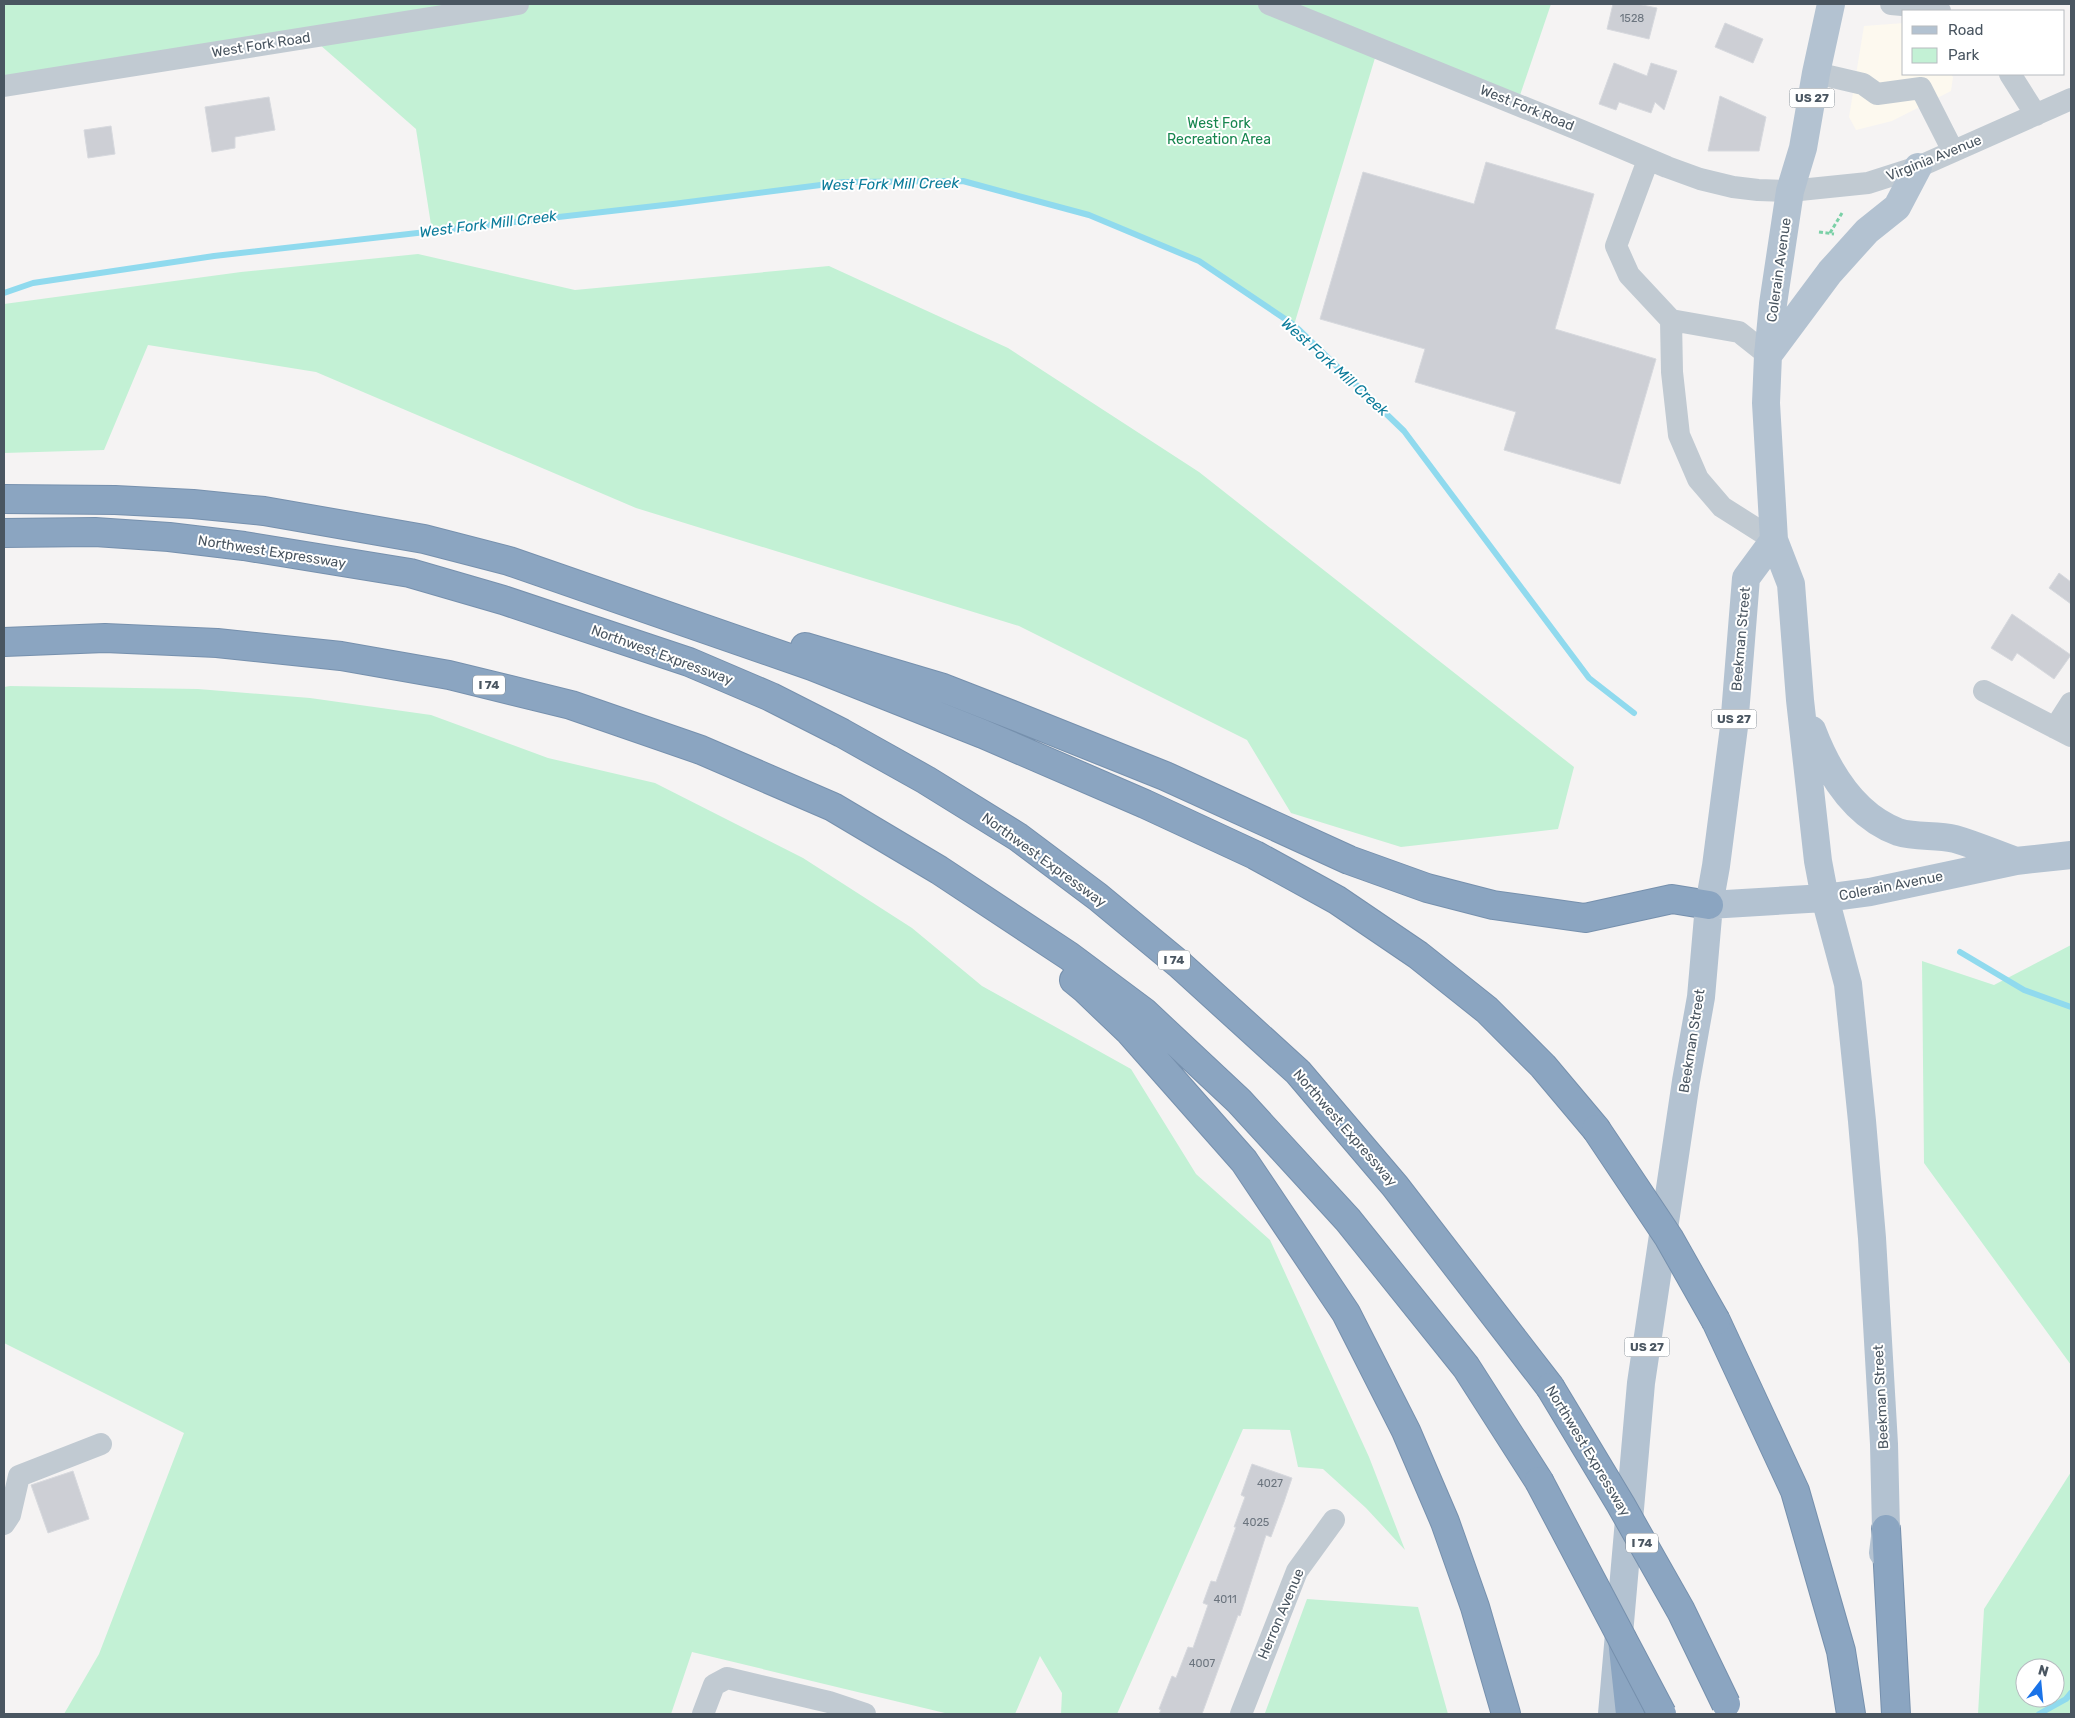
<svg xmlns="http://www.w3.org/2000/svg" width="2075" height="1718" font-family="Rubik,sans-serif">
	<style>
		.commercial { fill: #fdf9ef }
		.green { fill: #c3f1d5; fill-rule: evenodd }
		.lines { fill: none; stroke-linecap: round; stroke-linejoin: round }
		.stream { stroke: #90daee; stroke-width: 6 }
		.building { fill: #cdcfd5; stroke: #d7d9de }
		.highway-casing { stroke: #7690ad; stroke-width: 30 }
		.path { stroke: #7ad0a6; stroke-width: 3; stroke-dasharray: 4 2.5; stroke-linecap: butt }
		.minor { stroke: #c1cad2; stroke-width: 22 }
		.major { stroke: #b3c2d1; stroke-width: 28 }
		.highway { stroke: #8ba5c1; stroke-width: 28 }
		.highway-bridge-casing { stroke: #7690ad; stroke-width: 30; stroke-linecap: butt }
		.highway-bridge { stroke: #8ba5c1; stroke-width: 28 }
		.labels { text-anchor: middle; dominant-baseline: central; stroke-width: 4; stroke-linejoin: round; paint-order: stroke }
		.number-label { font-size: 11px; fill: #6b747e }
		.shield { fill: #fff; stroke: #808990; stroke-width: 1 }
		.shield-label { font-size: 12px; font-weight: bold; fill: #4a5661 }
		.street-label { font-size: 14px; fill: #4a5661; stroke: #fff }
		.park-label { font-size: 14px; fill: #17864f; stroke: #fff }
		.water-label { font-size: 15px; font-style: italic; fill: #0c7c9b; stroke: #fff }
	</style>
	<rect width="100%" height="100%" fill="#f5f3f3"/>
	<path class="commercial" d="M1904,23V74H1951L1953,77L1951,91L1892,121L1856,130L1849,117L1864,26Z"/>
	<path class="green" d="M4,4H1551L1517,104L1378,48L1294,325L1199,261L1089,215L963,181L844,182L673,204L432,231L416,129L311,37L4,86Z
		M418,254L575,290L829,266L1008,348L1199,472L1574,767L1558,829L1401,847L1291,813L1247,740L1019,626L636,508L316,372L148,345L104,450L4,453V304L241,272Z
		M10,686L198,689L310,698L431,715L548,758L655,783L803,858L912,928L982,986L1131,1069L1196,1174L1270,1240L1369,1457L1405,1550L1366,1508L1323,1469L1298,1467L1290,1430L1243,1429L1117,1714H1061L1062,1693L1040,1656L1015,1714H949L692,1652L671,1714H64L99,1654L184,1433L4,1343V687Z
		M2071,945V1365L1924,1163L1922,961L1994,985Z
		M2071,1472V1714H1978L1984,1609ZM2025,1668H2055V1698H2025Z
		M1307,1599L1418,1607L1448,1714L1265,1713Z"/>
	<g class="lines">
		<path class="stream" d="M4,293L33,283L214,256L673,204L844,182L963,181L1089,215L1199,261L1294,325L1404,431L1589,678L1634,713
			M1960,952L2024,990L2071,1007
			M2039,1714L2066,1699L2071,1693"/>
	</g>
	<path class="building" d="M1613,4H1637L1657,8L1649,39L1607,29Z
		M1725,23L1763,39L1753,63L1715,47Z
		M1614,63L1647,76L1651,63L1677,71L1664,110L1655,102L1651,113L1619,102L1616,110L1599,104Z
		M1720,96L1766,117L1759,151H1708Z
		M269,97L275,130L235,137V148L212,152L205,107Z
		M111,126L115,154L88,158L84,130Z
		M1486,162L1594,194L1555,329L1656,359L1620,484L1504,450L1516,412L1415,382L1425,349L1320,319L1363,172L1474,204Z
		M2059,573L2071,582V604L2049,588Z
		M2012,614L2071,655L2054,679L2017,653L2012,661L1991,648Z
		M1252,1464L1292,1478L1284,1502L1271,1537L1266,1535L1240,1616L1238,1615L1202,1714H1159L1161,1710L1159,1709L1172,1676L1176,1678L1188,1647L1193,1648L1208,1605L1203,1603L1211,1581L1216,1582L1236,1527H1234L1245,1497L1241,1495Z
		M73,1471L89,1519L48,1533L31,1485Z"/>
	<g class="lines">
		<defs>
			<path id="highway" d="M4,499L115,500L193,504L264,511L424,539L509,561L812,666L983,734L1145,804L1255,855L1337,900L1418,955L1487,1010L1543,1066L1596,1129
				M4,533L95,532L169,537L244,546L410,573L503,600L689,662L771,697L842,733L926,780L1018,837L1098,897L1179,964L1298,1072L1395,1186L1550,1387
				M4,642L105,638L217,643L341,656L449,675L571,705L701,750L833,807L939,870L1069,956L1144,1012L1239,1101L1348,1220L1466,1367L1539,1481
				M805,647L943,688L1020,718L1165,776L1349,860L1427,888L1493,905L1585,918L1672,899L1709,905
				M1074,980L1085,989L1130,1032L1244,1161L1346,1313L1406,1431L1445,1522L1475,1607L1506,1714
				M1716,1321L1795,1491L1841,1651L1851,1714
				M1886,1529L1896,1714
				M1622,1639L1630,1714"/>
		</defs>
		<use href="#highway" class="highway-casing"/>
		<path class="path" d="M1819,232L1834,234
			M1830,233L1842,213"/>
		<path class="minor" d="M1269,4L1582,131L1667,167L1700,179L1733,187L1758,190L1790,191L1868,183L1918,167L2071,99
			M1891,4L1937,8L1940,11
			M1816,73L1863,84L1877,94L1921,88L1953,151
			M2010,74L2036,115
			M4,86L518,4
			M1648,160L1616,246L1629,275L1671,320L1672,372L1679,435L1698,479L1722,507L1774,540
			M1671,320L1739,332L1768,355
			M1984,691L2071,736
			M2055,728L2071,703
			M4,1524L10,1515L19,1476L101,1444
			M703,1714L714,1685L727,1678L829,1702L865,1714
			M1241,1714L1297,1571L1334,1520"/>
		<path class="major" d="M1831,4L1816,73L1803,148L1790,191L1773,304L1768,355L1766,403L1774,540L1791,584L1800,700L1818,861L1825,898L1848,984L1862,1121L1872,1238L1884,1444L1886,1529L1883,1553
			M1769,354L1830,272L1867,231L1897,207L1918,167
			M1812,730C1828,772 1853,815 1898,832C1917,838 1936,834 1955,839C1976,845 1996,854 2016,861
			M1709,905L1825,898L1870,892L2016,861L2071,855
			M1612,1714L1641,1383L1686,1081L1701,997L1709,905L1716,866L1734,727L1746,578L1774,540"/>
		<use href="#highway" class="highway"/>
		<defs>
			<path id="highway-bridge" d="M1596,1129L1669,1238L1716,1321
				M1550,1387L1621,1505L1681,1611L1726,1704
				M1539,1481L1662,1714"/>
		</defs>
		<use href="#highway-bridge" class="highway-bridge-casing"/>
		<use href="#highway-bridge" class="highway-bridge"/>
	</g>
	<g class="labels">
		<g class="number-label">
			<text x="1632" y="18">1528</text>
			<text x="1270" y="1483">4027</text>
			<text x="1256" y="1522">4025</text>
			<text x="1225" y="1599">4011</text>
			<text x="1202" y="1663">4007</text>
		</g>
		<g class="shield">
			<rect x="1789.5" y="88.5" width="45" height="19" rx="4"/>
			<rect x="473" y="675.5" width="32" height="19" rx="4"/>
			<rect x="1711.5" y="709.5" width="45" height="19" rx="4"/>
			<rect x="1158" y="950.5" width="32" height="19" rx="4"/>
			<rect x="1624.5" y="1337.5" width="45" height="19" rx="4"/>
			<rect x="1626" y="1533.5" width="32" height="19" rx="4"/>
		</g>
		<g class="shield-label">
			<text x="1812" y="98">US 27</text>
			<text x="489" y="685">I 74</text>
			<text x="1734" y="719">US 27</text>
			<text x="1174" y="960">I 74</text>
			<text x="1647" y="1347">US 27</text>
			<text x="1642" y="1543">I 74</text>
		</g>
		<g class="street-label">
			<text transform="translate(261 45) rotate(-9)">West Fork Road</text>
			<text transform="translate(1527 108) rotate(22)">West Fork Road</text>
			<text transform="translate(1934 158) rotate(-22)">Virginia Avenue</text>
			<text transform="translate(1779 270) rotate(-82)">Colerain Avenue</text>
			<text transform="translate(272 552) rotate(9)">Northwest Expressway</text>
			<text transform="translate(1741 639) rotate(-85)">Beekman Street</text>
			<text transform="translate(662 655) rotate(20)">Northwest Expressway</text>
			<text transform="translate(1044 860) rotate(36)">Northwest Expressway</text>
			<text transform="translate(1891 886) rotate(-11)">Colerain Avenue</text>
			<text transform="translate(1692 1041) rotate(-81)">Beekman Street</text>
			<text transform="translate(1345 1128) rotate(49)">Northwest Expressway</text>
			<text transform="translate(1881 1397) rotate(-93)">Beekman Street</text>
			<text transform="translate(1588 1451) rotate(59)">Northwest Expressway</text>
			<text transform="translate(1281 1614) rotate(-67)">Herron Avenue</text>
		</g>
		<g class="park-label">
			<text x="1219" y="123">West Fork<tspan x="1219" dy="16">Recreation Area</tspan></text>
		</g>
		<g class="water-label">
			<text transform="translate(890 184) rotate(-1)">West Fork Mill Creek</text>
			<text transform="translate(488 224) rotate(-7)">West Fork Mill Creek</text>
			<text transform="translate(1335 367) rotate(42)">West Fork Mill Creek</text>
		</g>
	</g>
	<rect width="2075" height="1718" fill="none" stroke="#4a5661" stroke-width="10"/>
	<rect x="1902" y="10" width="162" height="65" fill="#ffffff" stroke="#b7bbc0"/>
	<rect x="1912" y="26" width="25" height="8" fill="#b3c2d1" stroke="#b7bbc0"/>
	<text x="1948" y="35" font-size="15" fill="#4a5661">Road</text>
	<rect x="1912" y="48" width="25" height="15" fill="#c3f1d5" stroke="#b7bbc0"/>
	<text x="1948" y="60" font-size="15" fill="#4a5661">Park</text>
	<g transform="translate(2040 1683) rotate(16)"><circle r="24" fill="#ffffff" stroke="#b7bbc0"/>
	<path d="M0-4L9 19L0 12L-9 19Z" fill="#1a73e8"/>
	<text y="-8" font-size="14" font-weight="bold" text-anchor="middle" fill="#4a5661">N</text>
	</g>
</svg>
